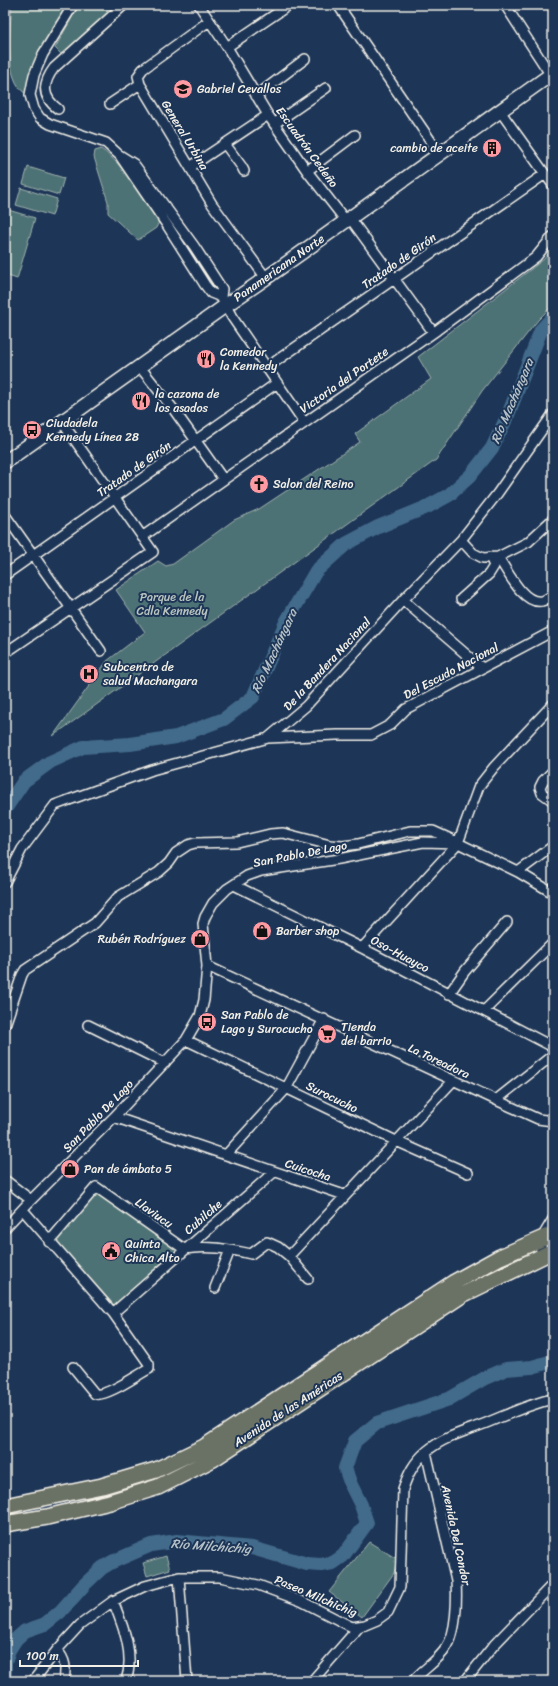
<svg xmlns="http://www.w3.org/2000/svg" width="558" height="1686" font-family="Sriracha,sans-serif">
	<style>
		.green { fill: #4e7274; stroke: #a1b2ae }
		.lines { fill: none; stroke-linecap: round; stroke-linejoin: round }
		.river { stroke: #426a8a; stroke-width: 14 }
		.street-casing { stroke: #f4f1e8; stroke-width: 12 }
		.secondary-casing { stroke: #f4f1e8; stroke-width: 16 }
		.primary-casing { stroke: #f4f1e8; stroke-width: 18 }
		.street { stroke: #1d3557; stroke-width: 9 }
		.secondary { stroke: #1d3557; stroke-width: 13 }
		.primary { stroke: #6b7165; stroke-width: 15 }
		.labels { text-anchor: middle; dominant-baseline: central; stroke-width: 4; stroke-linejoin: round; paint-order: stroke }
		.poi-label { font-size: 12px; fill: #f4f1e8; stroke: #1d3557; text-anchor: start }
		.street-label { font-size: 12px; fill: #f4f1e8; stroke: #1d3557 }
		.park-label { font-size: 12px; fill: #bac5bf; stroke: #1d3557 }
		.water-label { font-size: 13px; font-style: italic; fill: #b6c2c7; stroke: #1d3557 }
	</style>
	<rect width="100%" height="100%" fill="#1d3557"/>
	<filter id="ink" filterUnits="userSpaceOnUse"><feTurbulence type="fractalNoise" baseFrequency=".025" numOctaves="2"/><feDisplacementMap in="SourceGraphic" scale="8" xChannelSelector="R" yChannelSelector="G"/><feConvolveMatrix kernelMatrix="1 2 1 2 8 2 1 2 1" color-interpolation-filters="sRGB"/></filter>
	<g filter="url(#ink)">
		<path class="green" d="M12,5H69C66,12 60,16 56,22C42,44 32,69 26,94C3,79 10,28 12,5Z
			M79,5H113L116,7L62,55L55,48Z
			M101,149C125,165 142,199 159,222L156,228L138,240L108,213V202L94,157L95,151Z
			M28,167L64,178L59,195L23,184Z
			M21,188L57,199L52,216L16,205Z
			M5,209L35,218L17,279L5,275Z
			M553,248V305L538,320L482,391L436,460L53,736L107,661L145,632L116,590L158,561L166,566L173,564L234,520L259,509L360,442L355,434L431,379L418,357L544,259Z
			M97,1188L178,1249L114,1305L55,1239Z
			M369,1542L397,1559L394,1573L362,1617L329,1592Z
			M166,1556L170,1569L147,1576L143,1563Z"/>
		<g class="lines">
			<path class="river" d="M5,809L24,781L50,762L83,747L130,744L176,737L224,719L253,697L286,622L316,571L346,544L378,527L427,507L449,495L470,476L492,448L508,415L541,330L553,317
				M5,1673V1662L9,1650L16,1639L25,1631L45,1624L60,1612L84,1585L102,1568L112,1562L151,1545L177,1541L252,1548L307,1564L321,1565L333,1563L343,1556L367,1523L361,1505L351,1485L345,1468L355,1441L377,1423L449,1399L485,1378L506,1369L532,1367L553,1361"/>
			<defs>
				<path id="street" d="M73,5L43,54L34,75L30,95L34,109L40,118L50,124L106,143L118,154L134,164L194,246L222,289L221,297
					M199,5L227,47L268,115L307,171L346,221
					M338,5L439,153
					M505,5L550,74
					M209,21L143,69L138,76L140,84L212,204L266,278
					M227,47L289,5
					M256,96L305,59
					M110,104L140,84
					M58,109C42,97 42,84 54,68L124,5
					M500,111L553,185
					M274,124L326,88
					M225,144L242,167L244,171
					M120,156L167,225L205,285L211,293L221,297L232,317L304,422
					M190,167L268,115
					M307,171L355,135
					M350,218L433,332
					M140,367L174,410L223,479
					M266,368L545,174
					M5,515L101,651
					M142,537L437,330L536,257L553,236
					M461,540L473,553L483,558L498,557L528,542L553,519
					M498,557C507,570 523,605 542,601C546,600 550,597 553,594
					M5,575L277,383
					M461,599L489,574L494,566L490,557
					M403,600L482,668
					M5,653L153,552L62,422
					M268,738L337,735H371L390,725L406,709L553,631
					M553,771L543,781L540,787L542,793L553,801
					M518,872L553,846
					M5,882L22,849L55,805L152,770L268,738L306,706L403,600L461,540L497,494L553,414
					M234,885L362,948L553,1047
					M362,948L458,843L479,786L494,767L553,704
					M207,966L496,1100L538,1119L553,1121
					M449,994L465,971L507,922
					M484,1011L553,943
					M5,1025L22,975L25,970L95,923L118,897L159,872L169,863L176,853L188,845L195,843L237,842L270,834L283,833L330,845L343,846L358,844L410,831H433L455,841
					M88,1025L165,1063
					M186,1040L396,1141L468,1173
					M496,1100L553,1055
					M114,1117L344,1195
					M226,1155L286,1089L324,1019
					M5,1180L31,1200
					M23,1210L113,1313L149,1364V1369C137,1375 107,1397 95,1394L73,1367
					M5,1228L31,1200L114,1117L186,1040L200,1016L204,1000L207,966L203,924L205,917L213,903L227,889L247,876L261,871L339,859L423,842L458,843L518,872L553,893
					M49,1242L96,1187L184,1249C207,1245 229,1249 251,1254L267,1242L278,1247L289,1256L453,1081
					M289,1256L308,1279
					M541,1256V1239L553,1219
					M215,1288L230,1250
					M113,1313L274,1172
					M179,1577L187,1681
					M113,1601C123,1626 135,1654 126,1681
					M57,1650C66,1660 66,1668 64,1681
					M33,1681L57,1650L80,1625L113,1601L145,1586L179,1577H220L258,1585L301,1601L352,1627L365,1625L377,1620L388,1612L400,1587L403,1489C408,1474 414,1462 427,1451C442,1438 463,1432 481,1425C505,1416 528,1404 553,1399
					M312,1681L359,1627
					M413,1681C423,1669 438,1661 446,1648C457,1633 457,1598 456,1581L426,1452
					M465,1681L494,1645L553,1584"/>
				<path id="secondary" d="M5,462L225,306L266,278L553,73"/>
				<path id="primary" d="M5,1506L102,1486L156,1470L204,1447L453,1283L500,1257L553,1234
					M5,1524L47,1517L110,1502L158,1487L213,1459L462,1295L553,1251"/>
			</defs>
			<use href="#street" class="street-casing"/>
			<use href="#secondary" class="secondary-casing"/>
			<use href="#primary" class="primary-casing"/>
			<use href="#street" class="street"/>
			<use href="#secondary" class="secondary"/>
			<use href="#primary" class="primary"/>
		</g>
	</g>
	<defs>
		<symbol id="school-disc" viewBox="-11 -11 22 22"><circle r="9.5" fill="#ff9aa2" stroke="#1d3557"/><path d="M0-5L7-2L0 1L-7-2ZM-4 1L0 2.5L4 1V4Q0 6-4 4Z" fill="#111"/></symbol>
		<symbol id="building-disc" viewBox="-11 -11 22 22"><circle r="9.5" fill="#ff9aa2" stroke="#1d3557"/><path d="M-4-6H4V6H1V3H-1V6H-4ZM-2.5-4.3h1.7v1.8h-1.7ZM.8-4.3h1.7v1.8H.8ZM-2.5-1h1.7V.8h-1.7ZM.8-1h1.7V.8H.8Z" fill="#111"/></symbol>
		<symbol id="restaurant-disc" viewBox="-11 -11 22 22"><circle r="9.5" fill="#ff9aa2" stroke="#1d3557"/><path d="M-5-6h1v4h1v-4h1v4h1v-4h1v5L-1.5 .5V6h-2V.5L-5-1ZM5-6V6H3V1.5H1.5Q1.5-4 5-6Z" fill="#111"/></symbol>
		<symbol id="bus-disc" viewBox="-11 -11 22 22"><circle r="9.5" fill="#ff9aa2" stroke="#1d3557"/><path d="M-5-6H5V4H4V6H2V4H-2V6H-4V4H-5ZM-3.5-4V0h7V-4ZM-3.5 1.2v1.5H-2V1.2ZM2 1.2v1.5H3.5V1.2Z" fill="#111"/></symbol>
		<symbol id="church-disc" viewBox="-11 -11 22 22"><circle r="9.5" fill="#ff9aa2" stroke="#1d3557"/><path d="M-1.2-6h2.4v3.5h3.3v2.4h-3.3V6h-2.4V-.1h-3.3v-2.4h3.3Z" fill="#111"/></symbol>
		<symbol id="hospital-disc" viewBox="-11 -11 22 22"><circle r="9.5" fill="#ff9aa2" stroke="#1d3557"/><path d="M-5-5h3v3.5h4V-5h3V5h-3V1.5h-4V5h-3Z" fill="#111"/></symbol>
		<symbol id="shop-disc" viewBox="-11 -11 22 22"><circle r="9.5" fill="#ff9aa2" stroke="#1d3557"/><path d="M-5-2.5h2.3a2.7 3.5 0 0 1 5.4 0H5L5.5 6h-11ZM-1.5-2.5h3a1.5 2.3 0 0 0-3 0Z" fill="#111"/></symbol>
		<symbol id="supermarket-disc" viewBox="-11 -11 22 22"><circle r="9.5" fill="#ff9aa2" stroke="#1d3557"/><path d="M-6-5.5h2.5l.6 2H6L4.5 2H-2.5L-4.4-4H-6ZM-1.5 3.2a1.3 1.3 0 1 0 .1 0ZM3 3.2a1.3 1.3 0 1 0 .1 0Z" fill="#111"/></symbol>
		<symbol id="civic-disc" viewBox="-11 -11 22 22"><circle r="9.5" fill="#ff9aa2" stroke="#1d3557"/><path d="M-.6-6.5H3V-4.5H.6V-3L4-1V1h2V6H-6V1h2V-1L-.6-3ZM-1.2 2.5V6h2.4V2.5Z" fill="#111"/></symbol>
	</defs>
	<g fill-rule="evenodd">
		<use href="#school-disc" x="172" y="78" width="22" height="22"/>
		<use href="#building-disc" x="481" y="137" width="22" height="22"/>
		<use href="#restaurant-disc" x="195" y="348" width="22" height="22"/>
		<use href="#restaurant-disc" x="130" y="390" width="22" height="22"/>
		<use href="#bus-disc" x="21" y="419" width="22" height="22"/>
		<use href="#church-disc" x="248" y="473" width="22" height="22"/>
		<use href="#hospital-disc" x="78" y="663" width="22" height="22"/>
		<use href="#shop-disc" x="251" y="920" width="22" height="22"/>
		<use href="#shop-disc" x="189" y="928" width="22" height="22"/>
		<use href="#bus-disc" x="196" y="1011" width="22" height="22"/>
		<use href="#supermarket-disc" x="316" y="1023" width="22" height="22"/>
		<use href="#shop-disc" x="59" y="1158" width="22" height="22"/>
		<use href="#civic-disc" x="100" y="1240" width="22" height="22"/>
	</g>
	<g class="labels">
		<g class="poi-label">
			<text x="197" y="89">Gabriel Cevallos</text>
			<text x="478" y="148" text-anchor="end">cambio de aceite</text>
			<text x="220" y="352">Comedor<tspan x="220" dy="14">la Kennedy</tspan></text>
			<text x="155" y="394">la cazona de<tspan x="155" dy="14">los asados</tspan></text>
			<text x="46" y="423">Ciudadela<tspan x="46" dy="14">Kennedy Línea 28</tspan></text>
			<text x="273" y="484">Salon del Reino</text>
			<text x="103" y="667">Subcentro de<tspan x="103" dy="14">salud Machangara</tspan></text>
			<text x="276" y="931">Barber shop</text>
			<text x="186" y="939" text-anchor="end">Rubén Rodríguez</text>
			<text x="221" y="1015">San Pablo de<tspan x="221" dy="14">Lago y Surocucho</tspan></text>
			<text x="341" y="1027">Tienda<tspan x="341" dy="14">del barrio</tspan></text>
			<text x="84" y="1169">Pan de ámbato 5</text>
			<text x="125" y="1244">Quinta<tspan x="125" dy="14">Chica Alto</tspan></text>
		</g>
		<g class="street-label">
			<text transform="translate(185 135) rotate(59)">General Urbina</text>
			<text transform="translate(307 147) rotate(54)">Escuadrón Cedeño</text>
			<text transform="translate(399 261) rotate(-35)">Tratado de Girón</text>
			<text transform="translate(279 268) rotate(-35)">Panamericana Norte</text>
			<text transform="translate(344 380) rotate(-35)">Victoria del Portete</text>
			<text transform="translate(134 469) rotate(-35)">Tratado de Girón</text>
			<text transform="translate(327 664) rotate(-47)">De la Bandera Nacional</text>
			<text transform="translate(451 671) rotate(-28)">Del Escudo Nacional</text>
			<text transform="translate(300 854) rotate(-11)">San Pablo De Lago</text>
			<text transform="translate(400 954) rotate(28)">Oso-Huayco</text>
			<text transform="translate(439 1061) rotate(25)">La Toreadora</text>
			<text transform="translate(332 1097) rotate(26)">Surocucho</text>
			<text transform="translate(98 1116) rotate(-46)">San Pablo De Lago</text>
			<text transform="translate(308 1170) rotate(18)">Cuicocha</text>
			<text transform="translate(154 1213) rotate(35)">Llaviucu</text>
			<text transform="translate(203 1217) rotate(-41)">Cubilche</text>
			<text transform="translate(288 1409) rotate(-33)">Avenida de las Américas</text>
			<text transform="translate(456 1535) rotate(78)">Avenida Del Condor</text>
			<text transform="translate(316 1596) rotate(23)">Paseo Milchichig</text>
		</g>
		<g class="park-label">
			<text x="172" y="597">Parque de la<tspan x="172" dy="14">Cdla Kennedy</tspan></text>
		</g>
		<g class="water-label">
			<text transform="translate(512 401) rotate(-67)">Río Machángara</text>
			<text transform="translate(274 651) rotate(-65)">Río Machángara</text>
			<text transform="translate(211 1546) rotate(4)">Río Milchichig</text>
		</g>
	</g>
	<rect width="558" height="1686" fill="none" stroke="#1d3557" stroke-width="20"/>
	<rect x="10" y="10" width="538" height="1666" fill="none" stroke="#f4f1e8" stroke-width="1.5" filter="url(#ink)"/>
	<path d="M20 1660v6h118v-6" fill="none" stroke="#f4f1e8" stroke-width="2"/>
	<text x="26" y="1660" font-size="12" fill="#f4f1e8" stroke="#1d3557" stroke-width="3" paint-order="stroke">100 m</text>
</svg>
